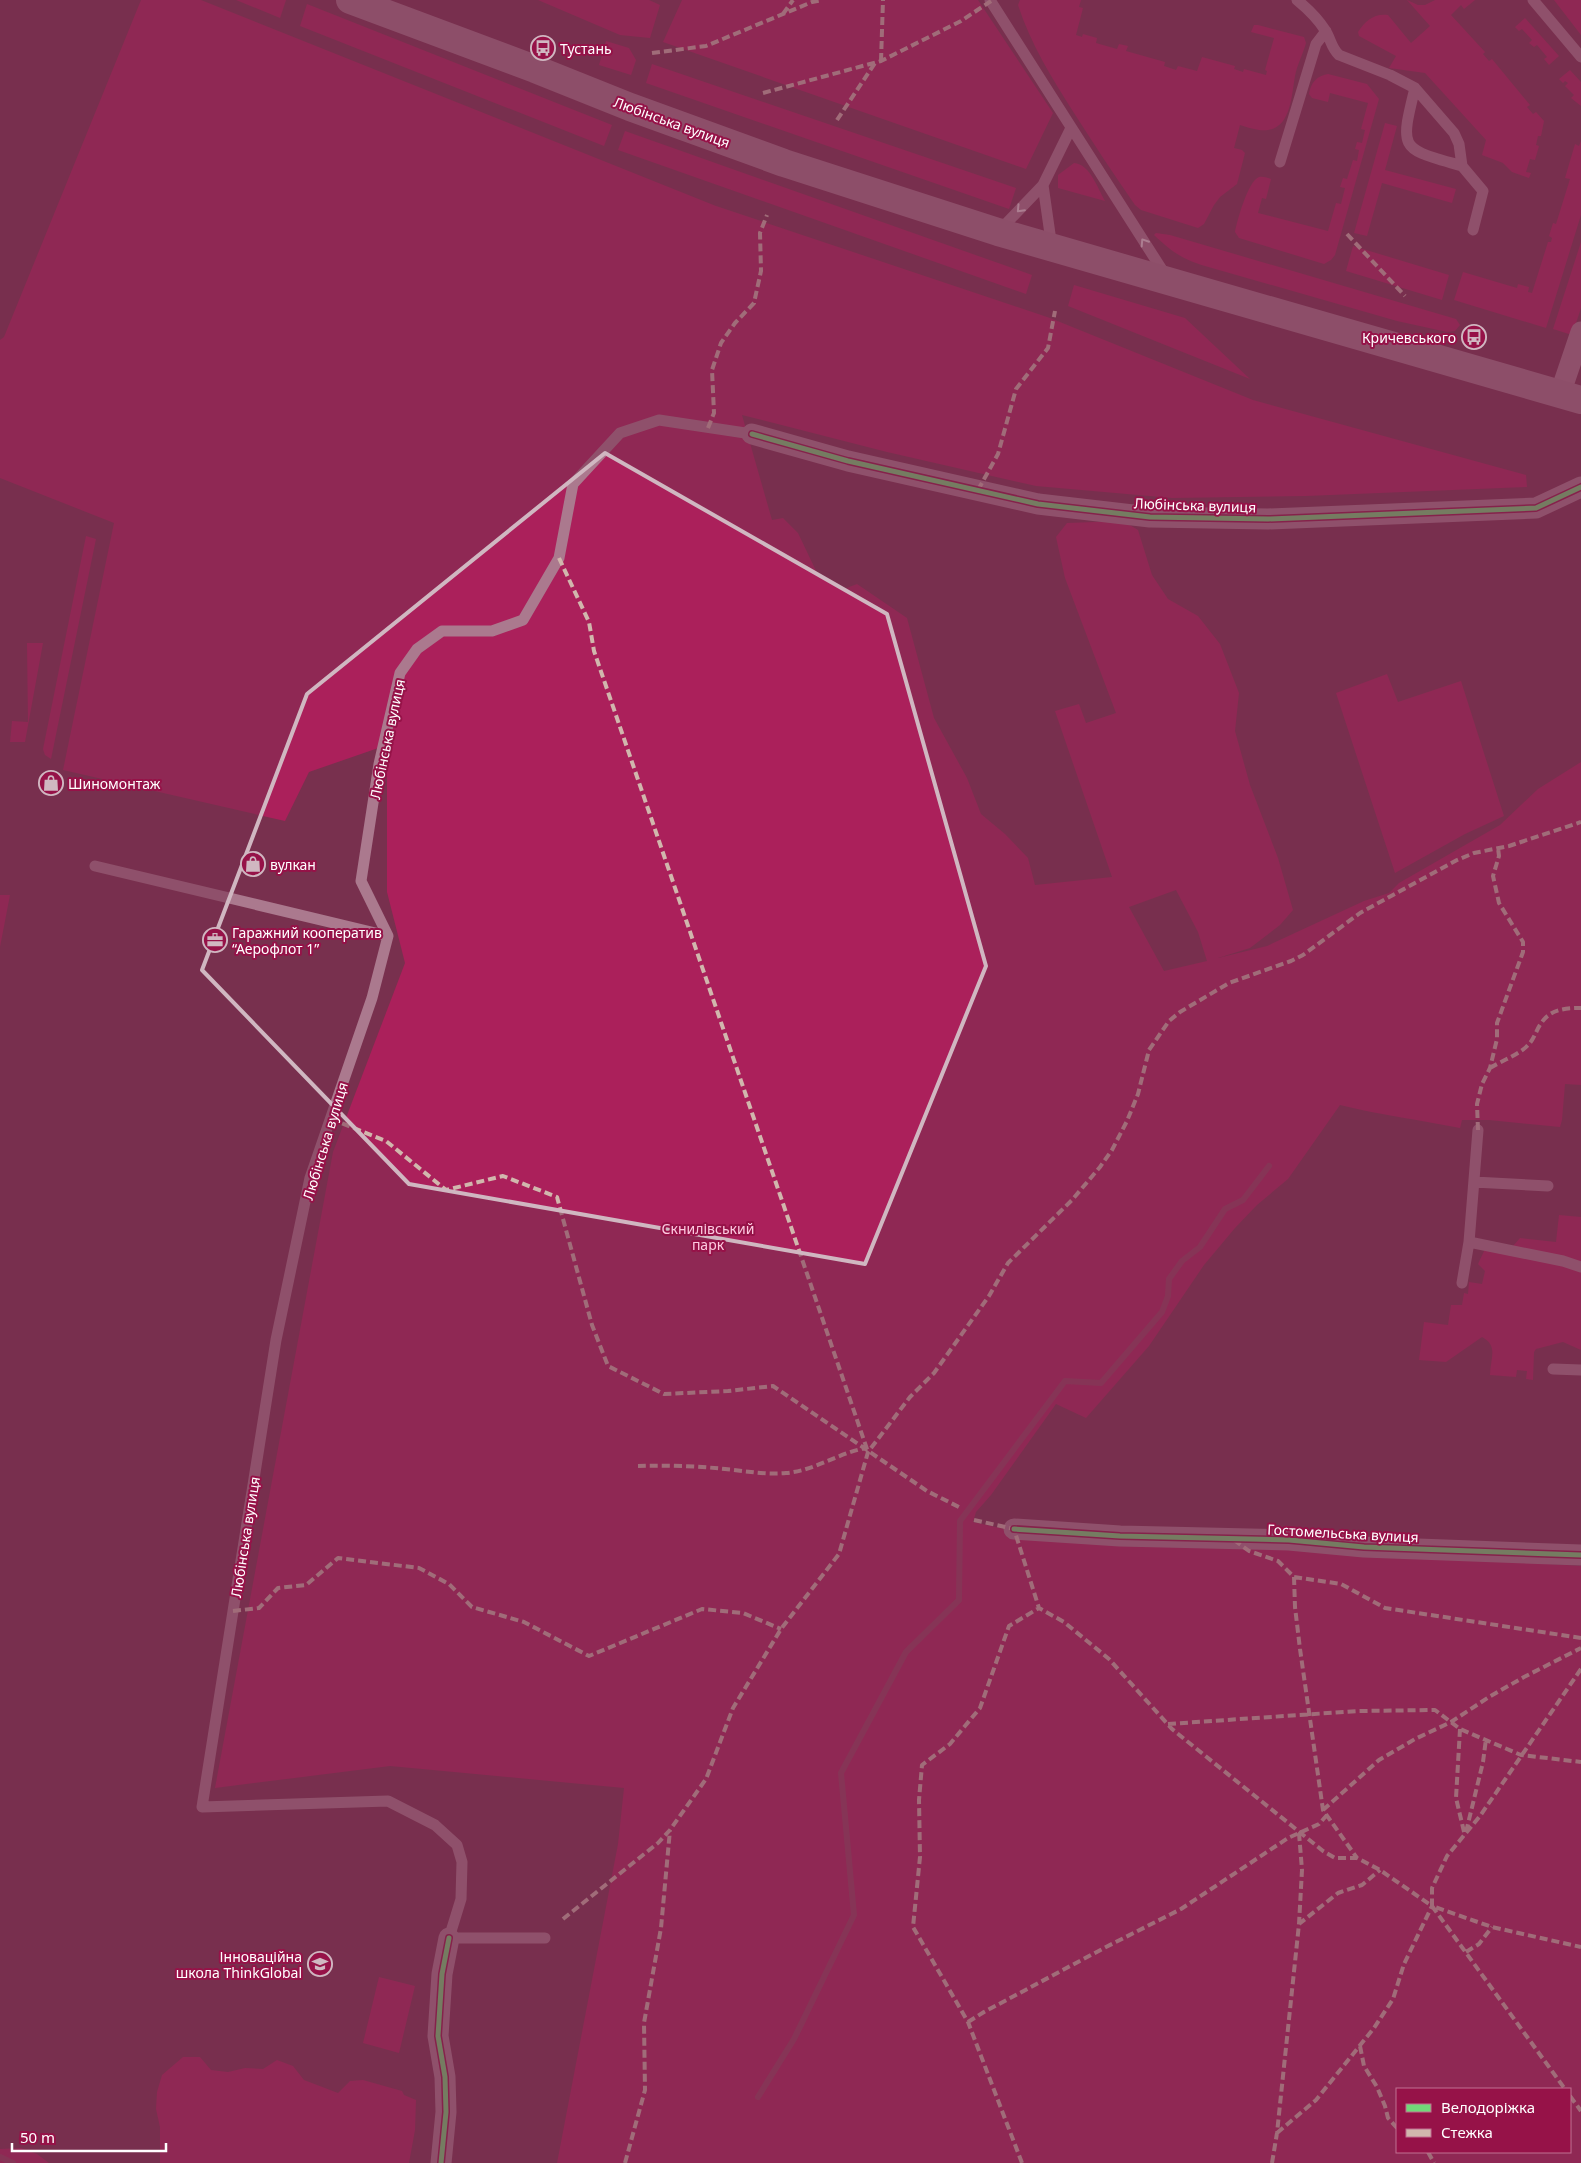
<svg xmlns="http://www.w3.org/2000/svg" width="1581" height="2163" font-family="'Noto Sans',sans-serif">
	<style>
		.green { fill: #ab205b; fill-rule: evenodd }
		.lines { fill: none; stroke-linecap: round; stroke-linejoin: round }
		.stream { stroke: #983b60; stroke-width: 6 }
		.service { stroke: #ab798e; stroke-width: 11 }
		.minor { stroke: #ab798e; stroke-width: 21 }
		.secondary { stroke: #a7748a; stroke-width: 28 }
		.quiet { stroke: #d1b7ad; stroke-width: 4; stroke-dasharray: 8 4; stroke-linecap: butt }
		.cycleway-casing { stroke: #961248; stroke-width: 8 }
		.cycleway { stroke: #71d979; stroke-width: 5 }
		.oneway { stroke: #eadee3 }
		.marked { fill: none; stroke: #d0b7c1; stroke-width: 4; stroke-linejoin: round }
		.labels { text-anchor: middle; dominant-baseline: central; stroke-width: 4; stroke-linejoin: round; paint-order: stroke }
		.poi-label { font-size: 14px; fill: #fff; stroke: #961248; text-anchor: start }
		.street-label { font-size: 14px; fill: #fff; stroke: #961248 }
		.park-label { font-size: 14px; fill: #fdcae0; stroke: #961248 }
	</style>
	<rect width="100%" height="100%" fill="#78304e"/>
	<path class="green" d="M141,0H201L716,206L1050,318L1253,400L1526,475L1527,487L1306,496L1172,498L1036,486L887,452L742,415L772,520L783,518L798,533L818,575L844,589L857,584L907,618L934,718L967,778L981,814L1005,834L1028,858L1035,885L1112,877L1055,711L1079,704L1086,723L1116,713L1065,578L1056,537L1067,523L1123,521L1138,530L1152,575L1168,599L1198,616L1220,644L1239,693L1235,731L1250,785L1278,858L1293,910L1280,925L1250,948L1218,958L1267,946L1364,901L1389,893L1399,883L1500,825L1538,789L1581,762V1085L1565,1084L1562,1120L1560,1127L1489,1120H1462L1460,1128C1420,1120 1380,1115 1340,1105L1288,1179L1257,1205L1235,1228L1204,1265L1149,1346L1086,1418L1056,1404L991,1495L976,1512L973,1522L1009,1530L1581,1566V2163H557L618,1844L624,1788L390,1766L215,1788L333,1152L405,963L387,892V745L309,772L285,821L63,770L114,523L0,478V340L4,337ZM1176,890L1198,932L1207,961L1164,971L1129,907ZM1397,2089H1570V2152H1397Z
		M236,0H286L280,18Z
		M538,0H649L660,5L650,38L620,35Z
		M682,0H978L1053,113L1026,169L663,42Z
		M1020,0H1081L1079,7L1083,8L1076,35L1082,37L1083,34L1097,38L1096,43L1117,49L1119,44L1128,46L1126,51L1165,62L1164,66L1176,70L1178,66L1197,71L1202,57L1235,66L1234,69L1243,72L1244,69L1266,75L1267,71L1265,70L1274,38L1251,32L1254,25H1258L1304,37L1306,43C1303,54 1297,65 1295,76C1291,98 1291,134 1259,130C1253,129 1246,127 1240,125L1234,148L1242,150L1245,153L1237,184L1220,197L1214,205L1204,224L1198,228L1141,210L1135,205C1114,175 1094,144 1074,113C1052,78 1031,45 1018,5Z
		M1407,0L1418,5H1425L1435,0H1475L1464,9L1461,5L1451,15L1485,52L1483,54L1489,61L1492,59L1530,105L1527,107L1533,114L1536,112L1544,121L1541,136H1538L1536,145L1539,146L1535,160L1530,159L1526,172L1531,173L1529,178L1512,172L1503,163L1482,155L1486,140L1425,73L1389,68L1396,56L1359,36L1358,32C1365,21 1374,13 1388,15L1411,43L1430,26Z
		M1554,0H1581V35Z
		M307,4L612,125L604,146L300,26Z
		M1525,18L1559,56L1549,65L1544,59L1547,57L1537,45L1534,47L1529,43L1532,40L1522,29L1519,31L1515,27Z
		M606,41L629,48L636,60L631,75L599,65Z
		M652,64L1016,188L1009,209L646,83Z
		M1570,70L1581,82V106L1571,98L1574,95L1565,86L1568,83L1565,81L1563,83L1559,79Z
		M1328,74L1367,84L1379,99L1335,255L1331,260L1324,264L1239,238L1235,232C1237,221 1248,181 1259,177C1263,176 1268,178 1271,179L1266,199L1262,198L1258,213L1328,231L1336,203L1341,204L1345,188L1340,187L1343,178L1347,179L1353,160L1357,161L1359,150L1355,149L1357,142L1362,143L1365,130L1361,129L1368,103L1330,93L1328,102L1312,98L1309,94C1311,83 1316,76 1328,74Z
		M1385,123L1397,126L1385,170L1456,189L1452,203L1382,183L1367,236L1354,233Z
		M625,131L1032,275L1026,294L618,150Z
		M1581,141V215L1546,328L1454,300L1463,272L1517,288L1518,284L1529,287L1528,292L1532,293L1548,242H1551L1552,238L1549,236L1553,223L1556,224L1570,179L1565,178L1575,144L1579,146Z
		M1074,163C1090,164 1098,189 1105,201L1058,188V175Z
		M1156,233L1170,235L1456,319L1460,325L1455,331L1447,332L1397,321L1205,266C1182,259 1172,252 1154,235Z
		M1581,242V308L1572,335L1553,329Z
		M1353,246L1449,275L1442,300L1346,271Z
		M1074,285L1185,318L1250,379L1068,306Z
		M86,536L96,539L51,759L45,755L43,749Z
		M27,643H43L25,742H10L12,721L28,722Z
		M1387,674L1398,702L1461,681L1504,816L1465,834L1395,873L1336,693Z
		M0,895H10L0,947Z
		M1559,1215L1581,1217V1350L1563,1342L1536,1349L1534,1352L1533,1380L1526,1379L1527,1371L1517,1370L1516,1377L1490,1375C1490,1359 1499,1346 1482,1337L1446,1362L1419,1360L1424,1322L1448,1325L1451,1305H1462L1464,1293L1468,1294L1469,1282L1482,1284L1485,1271L1478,1264L1486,1247L1507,1253L1520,1238L1556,1242Z
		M379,1977L415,1986L399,2053L363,2043Z
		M183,2057H200L211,2070L228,2072L245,2068L263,2069L277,2060L293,2066L304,2080L338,2093L350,2081L363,2080L402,2091L404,2095L416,2100L415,2130L409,2163H160V2127L156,2109L157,2092L162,2075Z
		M21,2148L37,2154L49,2163H0V2149Z"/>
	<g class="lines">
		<path class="stream" d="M758,2097L794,2039L854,1915L841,1773L906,1652L959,1600L960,1521L1065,1381L1101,1383L1162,1312L1168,1296L1169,1279L1182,1261L1200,1247L1225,1209L1243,1200L1269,1166
			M0,2157L13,2163"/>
		<path class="service" d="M990,0L1166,276
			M1297,0C1308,9 1318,19 1325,30C1331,39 1331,48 1339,55L1390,75L1415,88L1454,133L1459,144L1462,166L1483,191L1473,230
			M1533,0L1581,57
			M1415,88C1399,152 1401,148 1462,166
			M1280,162L1316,44L1326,31
			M1043,185L1052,248
			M998,232L1043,185L1071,128
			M95,866L388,936
			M1478,1130L1469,1242L1563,1261L1581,1267
			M1474,1182L1548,1186
			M1462,1283L1469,1242
			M1553,1369L1581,1370
			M545,1938H449L461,1899L462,1862L457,1845L435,1825L388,1801L202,1807L276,1340L310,1178L372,998L388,936L361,881L379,764L400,673L417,649L442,631H492L523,620L559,558L573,484L620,433L659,420L752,434"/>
		<path class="minor" d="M1560,394L1581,332
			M752,434L848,461L1038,504L1150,517L1268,519L1536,508L1581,487
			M1014,1529L1120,1536L1289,1540L1364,1547L1581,1555
			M441,2163L446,2112L445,2077L438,2036L442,1974L449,1938"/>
		<path class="secondary" d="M350,0L535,69L630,107L784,163L998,232L1581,400"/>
		<path class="quiet" d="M783,14L793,0
			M652,53L706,46L812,2L822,0
			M881,61L883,0
			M763,93L881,61L961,21L991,1
			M837,120L875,63
			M1347,234L1405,296
			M708,428L714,413L712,370L721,343L735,323L754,303L761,271L760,233L767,215
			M978,490L998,454L1016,389L1048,348L1055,311
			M559,558L589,622L594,651L868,1452
			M1490,1068C1503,1060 1521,1054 1530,1043C1535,1037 1537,1028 1542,1022C1551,1009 1566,1008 1581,1008
			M331,1119L386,1141L446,1190L503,1176L557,1197L592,1325L608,1366L664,1394L728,1391L773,1386L927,1491L961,1508
			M1478,1130L1477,1104L1482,1084L1490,1068L1497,1039V1023L1523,952V942L1499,903L1493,876L1499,856L1498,848
			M638,1466C666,1465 697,1466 725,1469C746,1471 765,1475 786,1473C814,1471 838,1453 866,1448
			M974,1520L1014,1529L1039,1608L1064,1622L1109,1659L1172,1729L1323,1851L1335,1858H1357L1380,1870L1432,1906L1565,2089
			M1234,1540L1249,1551L1278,1561L1294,1577L1341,1584L1385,1608L1581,1638
			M1294,1577L1295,1607L1300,1649L1323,1810L1357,1858
			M233,1611L259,1608L278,1588L306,1585L338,1558L419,1568L449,1584L472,1607L524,1622L589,1656L702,1609L743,1613L781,1629
			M1581,1669L1480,1816L1447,1856L1432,1888V1906L1492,1927L1581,1947
			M1168,1724L1358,1711L1435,1710L1460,1729L1521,1755L1581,1762
			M1460,1729L1456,1798L1465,1836
			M1323,1810L1379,1760L1415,1739L1451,1722L1489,1697L1524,1677L1581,1648
			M1466,1832L1483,1762L1486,1739
			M1299,1833L1302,1870L1299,1924
			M563,1919L658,1843L670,1830L706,1779L733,1708L781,1629L839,1554L868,1452L910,1397L934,1373L989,1296L1008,1263L1072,1200L1100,1167L1112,1150L1127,1121L1138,1094L1149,1050L1169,1021L1180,1012L1229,983L1291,961L1303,955L1360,913L1457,860L1474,853L1509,846L1581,822
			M1466,1952L1479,1944L1492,1927
			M968,2022L984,2012L1106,1947L1181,1909L1288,1838L1319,1824L1327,1815
			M1360,2046L1364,2066L1377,2087L1385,2106L1388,2118L1397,2128
			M1570,2096L1581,2111
			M1277,2133L1316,2100L1374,2028L1393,1999L1404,1964L1432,1906
			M1428,2152L1434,2163
			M625,2163L645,2090L644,2023L661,1928L670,1830
			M1022,2163L968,2022L913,1927L920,1857L919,1800L922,1765L950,1744L980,1708L1009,1626L1039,1608
			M1272,2163L1277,2133L1299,1924L1338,1893L1362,1885L1380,1870"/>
		<defs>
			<path id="cycleway" d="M752,434L848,461L1038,504L1150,517L1268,519L1536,508L1581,487
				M1014,1529L1120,1536L1289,1540L1364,1547L1581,1555
				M441,2163L446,2112L445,2077L438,2036L442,1974L449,1938"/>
		</defs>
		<use href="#cycleway" class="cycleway-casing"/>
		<use href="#cycleway" class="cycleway"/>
	</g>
	<defs><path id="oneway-chevron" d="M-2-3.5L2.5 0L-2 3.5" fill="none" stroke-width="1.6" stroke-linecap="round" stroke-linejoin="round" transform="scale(1.25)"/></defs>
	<g class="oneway">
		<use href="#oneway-chevron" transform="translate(1020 209) rotate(133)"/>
		<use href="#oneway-chevron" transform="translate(1144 242) rotate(-123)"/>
	</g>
	<path d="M0 0H1581V2163H0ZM605,453L887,614L986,966L865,1264L409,1184L202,970L307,694Z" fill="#78304e" fill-opacity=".55" fill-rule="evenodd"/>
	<path class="marked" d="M605,453L887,614L986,966L865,1264L409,1184L202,970L307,694Z"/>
	<defs>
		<symbol id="bus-ring" viewBox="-11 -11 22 22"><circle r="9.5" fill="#961248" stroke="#d0b7c1" stroke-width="1.5"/><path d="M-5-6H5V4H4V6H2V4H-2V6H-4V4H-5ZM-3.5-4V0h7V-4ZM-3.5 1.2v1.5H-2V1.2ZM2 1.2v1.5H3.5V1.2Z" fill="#d0b7c1"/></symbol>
		<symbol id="shop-ring" viewBox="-11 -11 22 22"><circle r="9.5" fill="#961248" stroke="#d0b7c1" stroke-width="1.5"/><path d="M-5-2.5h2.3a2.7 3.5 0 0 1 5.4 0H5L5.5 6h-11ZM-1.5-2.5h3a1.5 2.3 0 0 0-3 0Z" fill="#d0b7c1"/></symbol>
		<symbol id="office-ring" viewBox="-11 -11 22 22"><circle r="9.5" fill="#961248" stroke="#d0b7c1" stroke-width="1.5"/><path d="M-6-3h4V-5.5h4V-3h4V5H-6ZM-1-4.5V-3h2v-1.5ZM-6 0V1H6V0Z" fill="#d0b7c1"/></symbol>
		<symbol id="school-ring" viewBox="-11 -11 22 22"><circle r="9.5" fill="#961248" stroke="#d0b7c1" stroke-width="1.5"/><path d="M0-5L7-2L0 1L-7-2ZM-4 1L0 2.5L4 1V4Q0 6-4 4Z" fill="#d0b7c1"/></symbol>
	</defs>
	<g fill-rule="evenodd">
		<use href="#bus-ring" x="529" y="34" width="28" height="28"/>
		<use href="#bus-ring" x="1460" y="323" width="28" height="28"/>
		<use href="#shop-ring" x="37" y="769" width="28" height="28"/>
		<use href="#shop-ring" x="239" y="850" width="28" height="28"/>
		<use href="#office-ring" x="201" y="926" width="28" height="28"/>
		<use href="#school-ring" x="306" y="1950" width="28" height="28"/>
	</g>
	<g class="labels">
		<g class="poi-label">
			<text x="560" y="48">Тустань</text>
			<text x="1456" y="337" text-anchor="end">Кричевського</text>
			<text x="68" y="783">Шиномонтаж</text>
			<text x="270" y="864">вулкан</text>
			<text x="232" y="932">Гаражний кооператив<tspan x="232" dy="16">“Аерофлот 1”</tspan></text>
			<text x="302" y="1956" text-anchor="end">Інноваційна<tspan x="302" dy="16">школа ThinkGlobal</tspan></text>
		</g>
		<g class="street-label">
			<text transform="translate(672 122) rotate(20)">Любінська вулиця</text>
			<text transform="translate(1195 505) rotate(2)">Любінська вулиця</text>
			<text transform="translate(387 739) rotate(-78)">Любінська вулиця</text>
			<text transform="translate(325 1141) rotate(-73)">Любінська вулиця</text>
			<text transform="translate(1343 1533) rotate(3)">Гостомельська вулиця</text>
			<text transform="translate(245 1537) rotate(-81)">Любінська вулиця</text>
		</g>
		<g class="park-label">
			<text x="708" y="1228">Скнилівський<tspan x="708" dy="16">парк</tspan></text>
		</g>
	</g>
	<rect x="1396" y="2088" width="175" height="65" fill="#961248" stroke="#c07191"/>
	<rect x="1406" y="2104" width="25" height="8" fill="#71d979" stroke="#c07191"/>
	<text x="1441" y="2113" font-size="15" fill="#ffffff">Велодоріжка</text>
	<rect x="1406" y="2129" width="25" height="8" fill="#d1b7ad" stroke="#c07191"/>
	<text x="1441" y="2138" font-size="15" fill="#ffffff">Стежка</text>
	<path d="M12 2143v8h154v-8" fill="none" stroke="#ffffff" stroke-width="2.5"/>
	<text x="20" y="2143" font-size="15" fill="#ffffff" stroke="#961248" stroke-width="4" paint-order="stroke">50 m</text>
</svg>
